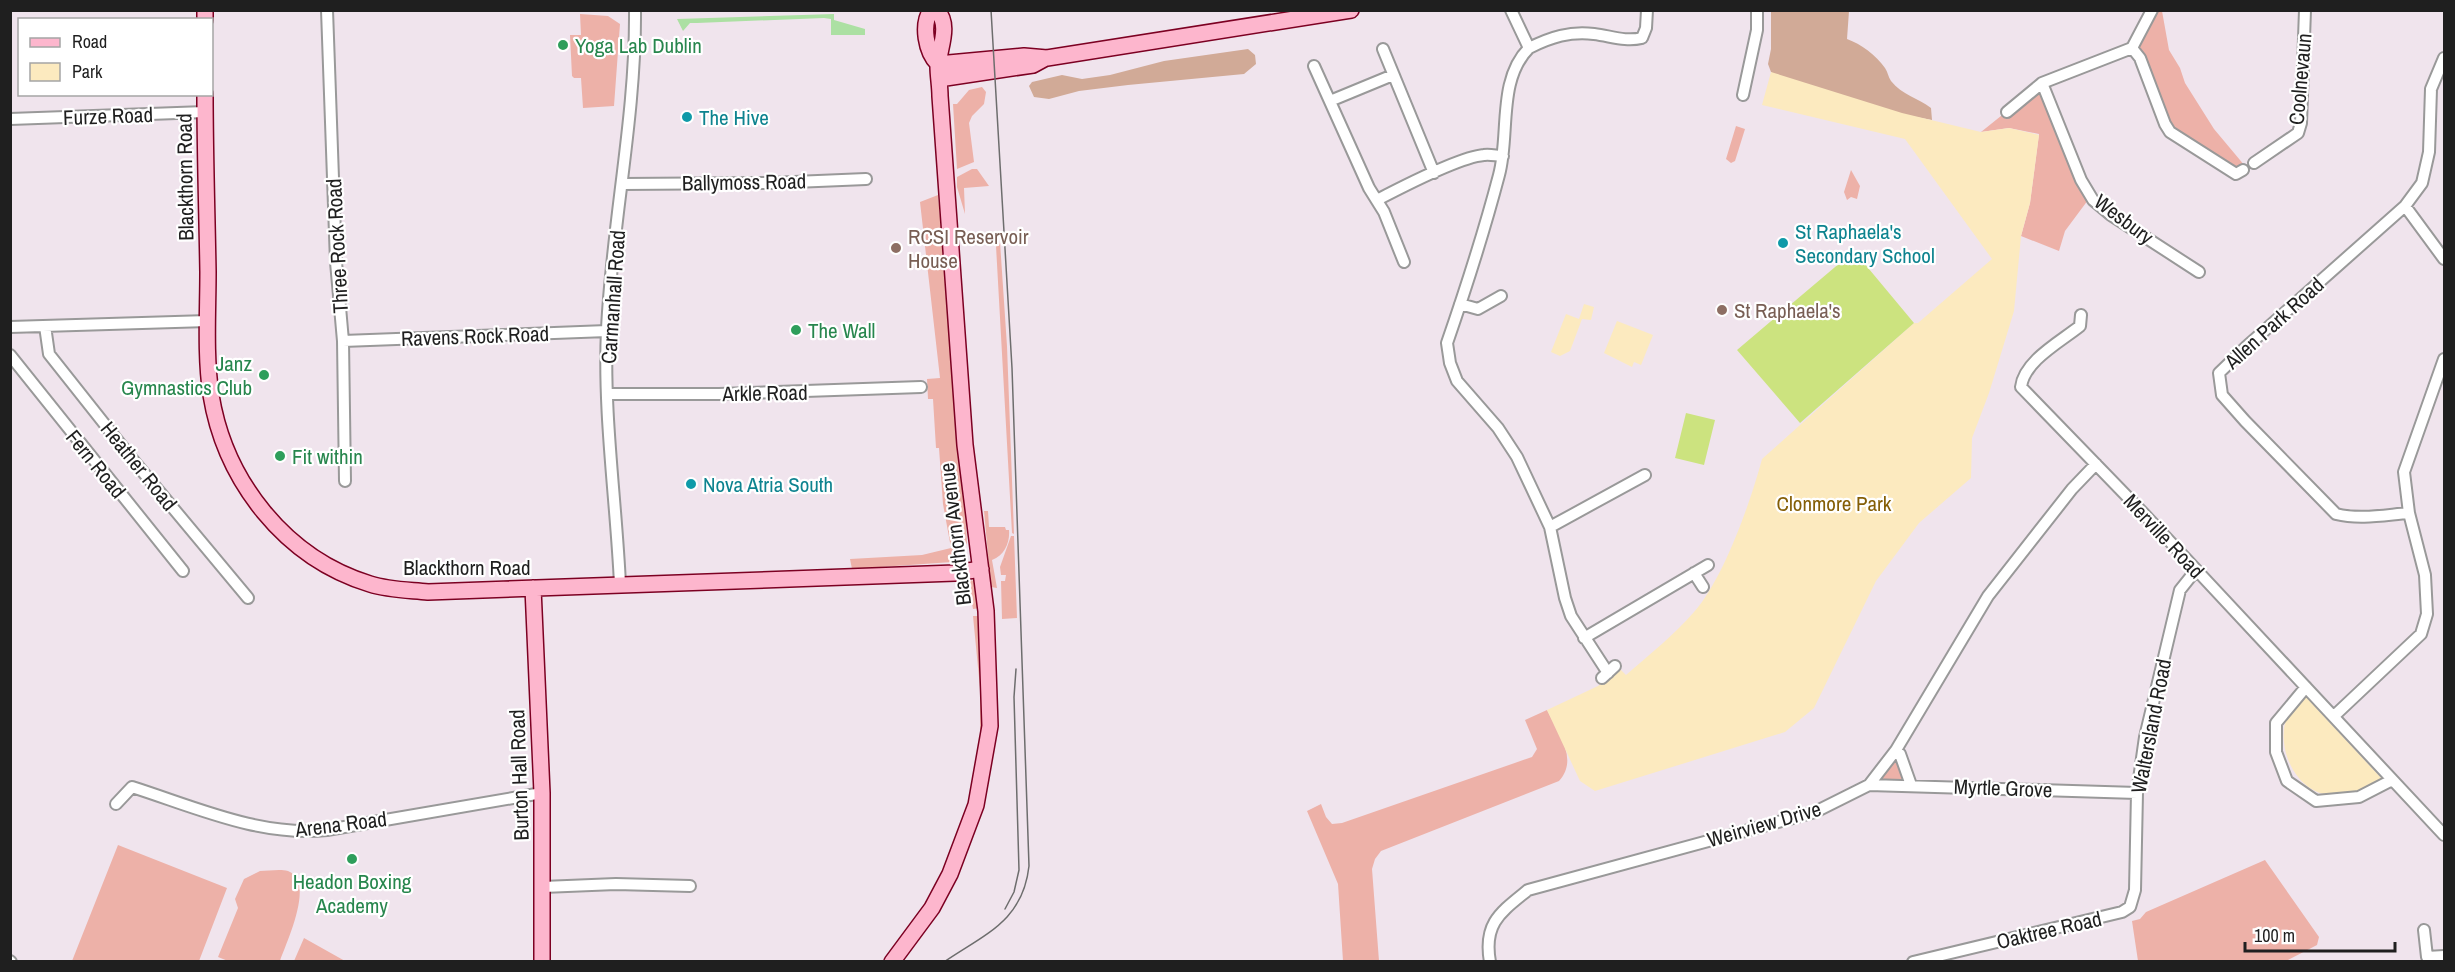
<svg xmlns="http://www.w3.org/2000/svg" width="2455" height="972" font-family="'Archivo Narrow',sans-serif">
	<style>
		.grass { fill: #edb1a8 }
		.forest { fill: #d1aa97 }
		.park { fill: #fceabf }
		.pitch { fill: #cce37f }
		.water { fill: #ace0a3 }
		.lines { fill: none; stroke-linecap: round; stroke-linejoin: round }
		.street-casing { stroke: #999; stroke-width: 14 }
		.secondary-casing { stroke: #7c0022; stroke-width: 18 }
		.street { stroke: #fff; stroke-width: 10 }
		.secondary { stroke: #fdb6cd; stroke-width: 15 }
		.tram { stroke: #6d6d6d; stroke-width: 1.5 }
		.leisure-dot { fill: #2e9e5b; stroke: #fff; stroke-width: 2 }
		.culture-dot { fill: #0f9aa8; stroke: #fff; stroke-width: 2 }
		.education-dot { fill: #8d6e63; stroke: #fff; stroke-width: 2 }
		.labels { text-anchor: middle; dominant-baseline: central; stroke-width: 4.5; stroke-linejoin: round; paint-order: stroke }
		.leisure-label { font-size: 21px; fill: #27864d; stroke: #fff; text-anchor: start }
		.street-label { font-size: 21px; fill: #1f1f1f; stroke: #fff }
		.culture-label { font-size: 21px; fill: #0d838f; stroke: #fff; text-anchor: start }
		.education-label { font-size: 21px; fill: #785e54; stroke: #fff; text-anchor: start }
		.park-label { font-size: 21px; fill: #845e06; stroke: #fff }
	</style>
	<rect width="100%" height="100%" fill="#f0e4ed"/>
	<path class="grass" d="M2152,11H2162L2169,50L2180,68L2185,83L2214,129L2245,166L2236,174L2171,132L2132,48Z
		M580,14L608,16L620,24L614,106L583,108L581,78H574L572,76L570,35H581Z
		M2042,83L2091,196L2065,231L2059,251L2021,236L2030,203L2039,134L2009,128L1981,132Z
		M982,87L986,92L984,104L972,116L969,123L974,162L957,169L953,104H957L969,90Z
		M1736,126L1745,129L1735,161L1731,163L1726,159Z
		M972,169H977L989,186L964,188L965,214L957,187V177Z
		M1851,170L1860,186L1857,199L1851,197L1847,200L1844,192Z
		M938,195L964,479L967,543L959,557L952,562L852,569L850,559L922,555L951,548L943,504L939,448H936L933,399H928L927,379L940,378L920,202Z
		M1000,242L1007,346L1014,534L1012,533L996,246H999Z
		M984,511H988L989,527H1005L1006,530H1009C1010,542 1005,555 992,560L997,588L991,587Z
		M1011,536H1014L1017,618L1002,619L1001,581H1005L1006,575H1001L1000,567Z
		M963,579L975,581L981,608L973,609C972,597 963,590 963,579Z
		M973,616H981L985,714L980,739V688Z
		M1547,710C1558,733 1579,759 1559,781L1381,851L1375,859L1372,869L1379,961H1343L1338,884L1307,811L1321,804L1326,817L1332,824L1342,823L1532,757L1537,749L1525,720Z
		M1895,761L1906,781H1884L1882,778Z
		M118,845L227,888L199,961H72Z
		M2265,860L2319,937L2317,945L2286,961H2138L2132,921L2140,919L2146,912Z
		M260,871C268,871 280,869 288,871C316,881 286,943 280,961H228L218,957L238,908L235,899L244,879Z
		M304,938L345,961H294Z"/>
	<path class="forest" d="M1771,11H1849L1847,39C1861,44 1876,55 1885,68C1888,72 1888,77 1891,81C1902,95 1918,98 1931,108L1932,120L1803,96L1771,72L1768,64L1771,49Z
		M1248,49L1255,55L1256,64L1244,74L1128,85L1079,91L1049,99L1034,97L1029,86L1032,82L1062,75L1082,79L1110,75L1164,61Z"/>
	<path class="park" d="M1771,72L1902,113L1981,132L2009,128L2039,135L2030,203L2021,236L2014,311L1989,393L1972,438L1971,478L1919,523L1876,581L1814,708L1785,732L1595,791L1580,781L1547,710L1598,686L1619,668L1626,675C1649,655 1674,635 1694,612C1723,580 1751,501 1762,459L1914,323H1918L1992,259L1905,139L1762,105Z
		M1584,304L1594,307L1591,320L1582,319L1570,351L1560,356L1551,352L1566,314L1579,319Z
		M1617,321L1653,335L1641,365L1634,362L1632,367L1604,353Z
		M2306,697L2383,780C2366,789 2351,796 2331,795C2286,793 2264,717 2306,697Z"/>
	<path class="pitch" d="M1854,251L1914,323L1800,423L1737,350Z
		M1686,413L1715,420L1704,465L1675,458Z"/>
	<path class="water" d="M834,14V20L865,29V35H831V19L824,18L697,23H690L683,31L677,19Z"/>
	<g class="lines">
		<defs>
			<path id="street" d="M327,10L336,262L343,341L345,481
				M1511,10L1529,48C1497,80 1510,135 1499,175C1484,232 1466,288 1447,343L1450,363L1457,381L1498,428L1517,457L1550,527L1565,598L1571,616L1608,673
				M1529,48C1551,37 1570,31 1594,34C1611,36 1625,42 1642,38L1646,28L1647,10
				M2132,48L2140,58L2165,124L2170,132L2236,174L2243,170
				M1383,49L1434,173
				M1314,66L1369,188L1384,212L1404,262
				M2042,83L2081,180L2093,200L2111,215L2199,272
				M1743,95L1757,30V10
				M1330,101L1393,75
				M2007,112L2042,83L2132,48L2152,10
				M10,119L205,112
				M2254,163L2298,133L2301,123L2305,10
				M622,184L770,183L866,179
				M1377,200C1400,188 1459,157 1484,155C1490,154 1497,156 1503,156
				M2405,206L2444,259
				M1460,304L1478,309L1501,296
				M2081,315L2080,326C2060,342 2024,361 2021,387L2147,517L2444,835
				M45,326L49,354L133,460L248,598
				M10,327L208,321
				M343,341L607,331
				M10,355L183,571
				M608,394H719L921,387
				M2409,513C2384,515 2360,520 2336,514L2245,421L2222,395L2219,373L2246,347L2405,206L2422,183L2429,152L2431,89L2444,58
				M1550,527L1645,475
				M1694,573L1703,587
				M620,584C616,499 603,413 607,329C612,222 636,117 635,10
				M1584,638L1708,565
				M1602,678L1615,666
				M2306,687L2276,723V752L2287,781L2316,801L2359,797L2392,780
				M2334,716L2421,634L2427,614L2425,575L2409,513L2404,472L2444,359
				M1896,750L1900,754L1911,785
				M1869,785L2137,793
				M116,804L132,787C195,807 260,837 327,830L542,793
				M543,887L616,884L690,886
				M2424,930L2427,957L2444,956
				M10,961L11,962
				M1490,962C1483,923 1501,912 1528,890L1815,812L1869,785L1896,750L1988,596L2072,489L2096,464
				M1913,962L2122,912L2130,907L2135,890L2137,793L2145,737L2180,590L2196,570"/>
			<path id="secondary" d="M205,10V20
				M931,10C921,25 926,52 938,64
				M938,64L1024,56L1047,58L1351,10
				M939,79L1033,65L1044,59
				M205,94C205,154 207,213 208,272C208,312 205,355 211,395C225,481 285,558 370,584C389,590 409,590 428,592L955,573L981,569
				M533,588L542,793V962
				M892,962L932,908L950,874L976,805L990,726L986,611L965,445L940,96C940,86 938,76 938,66C939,48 951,26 937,10"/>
		</defs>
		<use href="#street" class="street-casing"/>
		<use href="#secondary" class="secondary-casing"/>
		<use href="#street" class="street"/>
		<use href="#secondary" class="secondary"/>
		<path class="tram" d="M1005,909L1014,892L1019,870L1014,697L1016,669
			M944,962C985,934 1023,921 1029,866L1012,368L991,10"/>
	</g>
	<g class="leisure-dot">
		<circle cx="563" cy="45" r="6"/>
		<circle cx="796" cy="330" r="6"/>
		<circle cx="264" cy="375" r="6"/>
		<circle cx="280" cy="456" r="6"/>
		<circle cx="352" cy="859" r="6"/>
	</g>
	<g class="culture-dot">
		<circle cx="687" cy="117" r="6"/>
		<circle cx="1783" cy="243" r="6"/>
		<circle cx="691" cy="484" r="6"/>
	</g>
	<g class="education-dot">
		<circle cx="896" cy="248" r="6"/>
		<circle cx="1722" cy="310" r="6"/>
	</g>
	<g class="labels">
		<g class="leisure-label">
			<text x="575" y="45">Yoga Lab Dublin</text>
			<text x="808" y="330">The Wall</text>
			<text x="252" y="363" text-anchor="end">Janz<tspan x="252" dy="24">Gymnastics Club</tspan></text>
			<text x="292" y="456">Fit within</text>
			<text x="352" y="881" text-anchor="middle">Headon Boxing<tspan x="352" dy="24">Academy</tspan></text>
		</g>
		<g class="street-label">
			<text transform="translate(2300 79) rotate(-85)">Coolnevaun</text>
			<text transform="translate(108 116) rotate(-2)">Furze Road</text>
			<text transform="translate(185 177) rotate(-91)">Blackthorn Road</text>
			<text transform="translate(744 182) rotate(-1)">Ballymoss Road</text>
			<text transform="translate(2124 219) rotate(37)">Wesbury</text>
			<text transform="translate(337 246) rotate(-93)">Three Rock Road</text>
			<text transform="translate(613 297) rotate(-86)">Carmanhall Road</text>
			<text transform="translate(2274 323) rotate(-42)">Allen Park Road</text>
			<text transform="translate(475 336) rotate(-2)">Ravens Rock Road</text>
			<text transform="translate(765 393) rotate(-1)">Arkle Road</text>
			<text transform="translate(96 464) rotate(51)">Fern Road</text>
			<text transform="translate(139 466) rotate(51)">Heather Road</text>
			<text transform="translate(955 534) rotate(-97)">Blackthorn Avenue</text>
			<text transform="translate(2164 536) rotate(47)">Merville Road</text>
			<text x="467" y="567">Blackthorn Road</text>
			<text transform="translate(2151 726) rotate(-79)">Waltersland Road</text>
			<text transform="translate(519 775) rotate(-92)">Burton Hall Road</text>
			<text transform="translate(2003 788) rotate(2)">Myrtle Grove</text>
			<text transform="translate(341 824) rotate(-7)">Arena Road</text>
			<text transform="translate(1764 824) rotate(-16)">Weirview Drive</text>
			<text transform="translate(2049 930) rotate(-13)">Oaktree Road</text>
		</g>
		<g class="culture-label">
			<text x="699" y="117">The Hive</text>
			<text x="1795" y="231">St Raphaela's<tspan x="1795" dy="24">Secondary School</tspan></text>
			<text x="703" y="484">Nova Atria South</text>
		</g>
		<g class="education-label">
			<text x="908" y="236">RCSI Reservoir<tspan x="908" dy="24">House</tspan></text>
			<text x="1734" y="310">St Raphaela's</text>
		</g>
		<g class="park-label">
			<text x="1834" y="503">Clonmore Park</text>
		</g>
	</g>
	<rect width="2455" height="972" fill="none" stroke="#1f1f1f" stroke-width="24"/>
	<rect x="18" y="18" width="195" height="78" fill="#ffffff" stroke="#a5a5a5" stroke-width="1.5"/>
	<rect x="30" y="38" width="30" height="9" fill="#fdb6cd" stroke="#a5a5a5" stroke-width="1.5"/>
	<text x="72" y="48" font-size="18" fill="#1f1f1f">Road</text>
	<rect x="30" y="63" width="30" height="18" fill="#fceabf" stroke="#a5a5a5" stroke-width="1.5"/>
	<text x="72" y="78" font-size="18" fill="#1f1f1f">Park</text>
	<path d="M2245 942v9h150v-9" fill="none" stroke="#1f1f1f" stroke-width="3"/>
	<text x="2254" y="942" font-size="18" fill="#1f1f1f" stroke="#ffffff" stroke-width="4.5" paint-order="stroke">100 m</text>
</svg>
